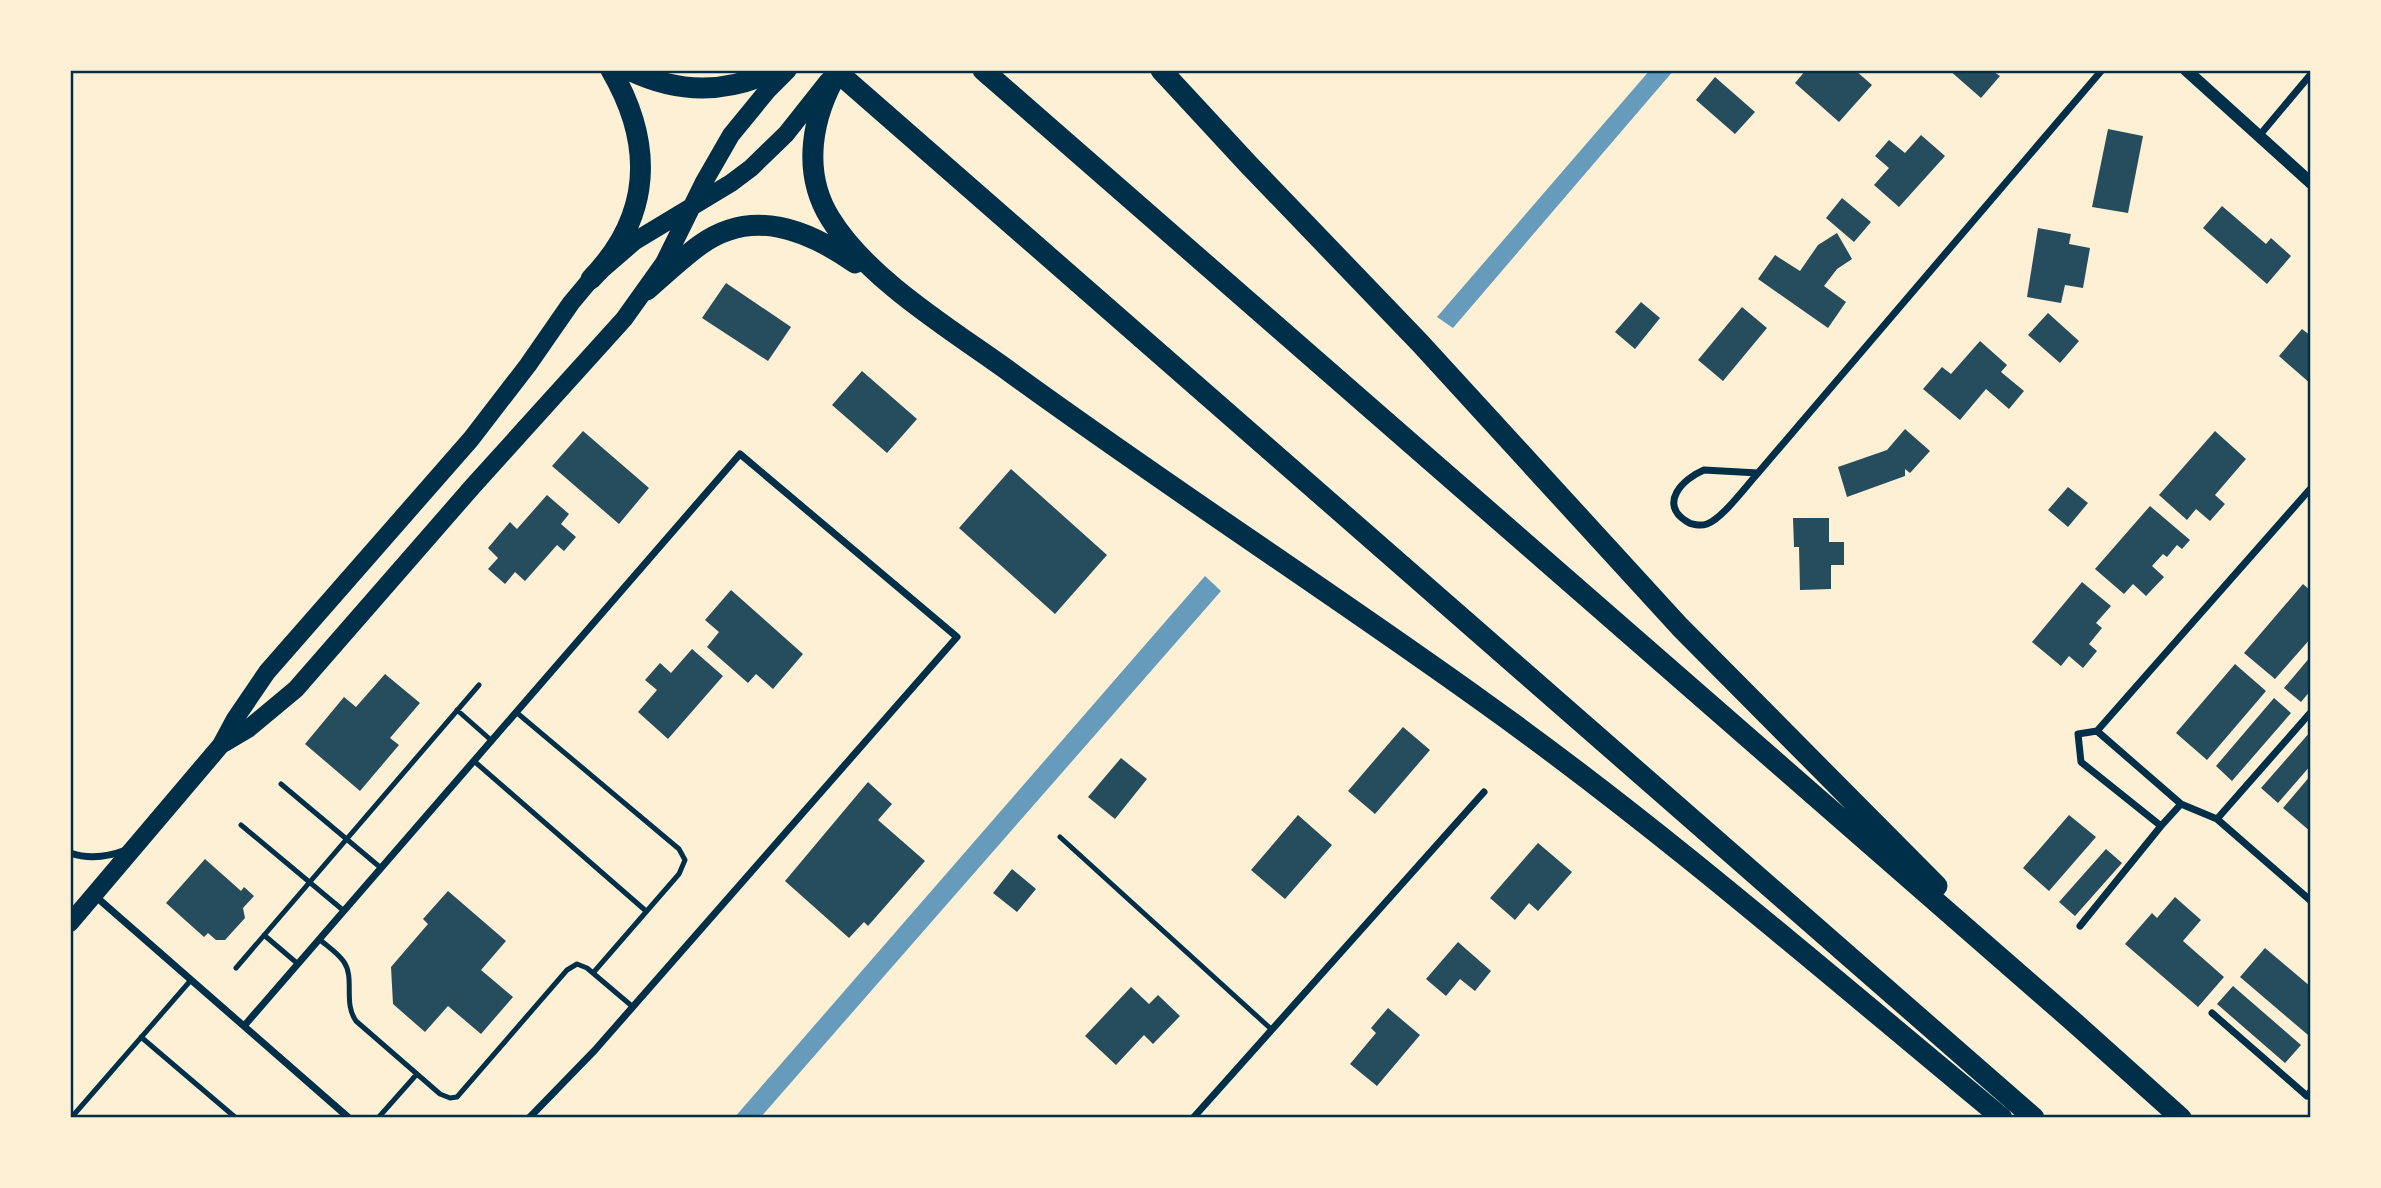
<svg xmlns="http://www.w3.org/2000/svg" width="2381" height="1188" font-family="'Alegreya Sans',sans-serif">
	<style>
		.water { fill: #669bbc }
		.building { fill: #264d5e }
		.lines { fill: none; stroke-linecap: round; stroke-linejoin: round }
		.service { stroke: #003049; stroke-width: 5 }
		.minor { stroke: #003049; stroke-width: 7 }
		.tertiary { stroke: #003049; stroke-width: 12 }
		.primary { stroke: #003049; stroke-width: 18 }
		.motorway { stroke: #003049; stroke-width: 21 }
		.neatline { fill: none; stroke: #003049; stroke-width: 2.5 }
	</style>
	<rect width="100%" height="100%" fill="#fdf0d5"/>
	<path class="water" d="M1650,70H1674L1453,328L1437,317Z
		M1205,576L1221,591L760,1118H734Z"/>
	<path class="building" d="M1806,70H1855L1872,85L1839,122L1795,83Z
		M1949,70H1996L1994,72L2000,76L1981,98Z
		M1715,77L1755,112L1735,134L1696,100Z
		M2108,129L2143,136L2128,213L2092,207Z
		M1921,135L1945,156L1899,207L1874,185L1889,168L1875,156L1889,140L1905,153Z
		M1842,198L1871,222L1854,242L1826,218Z
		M2222,206L2266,244L2271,238L2291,256L2267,284L2203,228Z
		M2038,228L2071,234L2069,244L2090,248L2083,288L2065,285L2061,303L2027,297Z
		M1837,233L1852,259L1837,269L1824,286L1846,302L1828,328L1758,279L1775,255L1800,271L1818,245Z
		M726,283L791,327L768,361L702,318Z
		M1641,302L1660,318L1635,349L1615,332Z
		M1742,307L1767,328L1723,381L1698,360Z
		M2048,313L2079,341L2060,363L2028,335Z
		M2302,329L2311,336V384L2279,356Z
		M1980,341L2007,365L2001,372L2024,391L2009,409L1986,389L1960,420L1923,389L1942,367L1951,374Z
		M862,371L917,419L887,453L832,405Z
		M1905,429L1930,451L1910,473L1905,469V476L1847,497L1838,467L1887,450Z
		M583,431L649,488L619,524L552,466Z
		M2215,431L2246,459L2215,495L2225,504L2210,521L2196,509L2187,520L2159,495Z
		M1011,469L1107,555L1055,614L959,528Z
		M2068,487L2088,503L2068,527L2048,510Z
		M547,495L569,514L561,524L576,537L564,551L557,545L525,581L515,572L505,584L488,569L498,558L488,548L510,522L517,529Z
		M2150,506L2190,540L2182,549L2177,545L2167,557L2163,554L2152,566L2164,577L2146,596L2133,584L2124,594L2095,569Z
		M1793,518H1829V542H1844V565H1831V589L1800,590L1799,547H1794Z
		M2082,582L2111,606L2096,623L2102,628L2089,644L2097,651L2083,668L2069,656L2061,666L2032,642Z
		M2303,584L2311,591V638L2275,679L2244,653Z
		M731,590L803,654L773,689L756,674L748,683L707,647L719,632L705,620Z
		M692,649L723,676L668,739L638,712L657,690L645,680L660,663L671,673Z
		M2311,656V690L2301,702L2284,688Z
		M2235,664L2266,691L2207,760L2176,733Z
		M385,674L420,703L390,738L399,745L360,791L305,744L344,697L356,707Z
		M2274,698L2291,713L2232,781L2216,766Z
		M1403,727L1430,750L1375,814L1348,791Z
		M2311,731V765L2278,803L2261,788Z
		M1121,758L1147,779L1115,819L1088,797Z
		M2311,775V832L2283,808Z
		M868,782L892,804L878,820L925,861L868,926L864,922L849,938L785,881Z
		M1298,815L1332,845L1285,899L1251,870Z
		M2069,815L2096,837L2049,891L2023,868Z
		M1538,843L1572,872L1538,911L1529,903L1515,920L1490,898Z
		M2106,849L2122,863L2075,916L2059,902Z
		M205,859L241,891L244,887L254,896L243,908L245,918L225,940H216L208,933L204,937L166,903Z
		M1012,869L1036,889L1017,912L993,893Z
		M448,891L506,941L481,970L513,997L481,1034L448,1006L425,1032L393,1004L391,967L428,924L423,919Z
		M2175,897L2201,920L2183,941L2224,977L2198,1007L2125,944L2152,913L2157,918Z
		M1458,942L1491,971L1475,991L1460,979L1446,996L1426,979Z
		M2265,948L2311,987V1031L2308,1035L2240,977Z
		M2233,986L2301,1045L2285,1063L2217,1004Z
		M1131,987L1149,1004L1158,995L1180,1016L1153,1044L1144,1035L1116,1065L1085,1036Z
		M1388,1008L1420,1035L1377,1086L1350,1064L1376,1033L1371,1028Z"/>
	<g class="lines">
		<path class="service" d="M457,710L492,741
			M516,712L679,849L685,860L679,874L593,973
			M474,761L646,911
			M281,784L381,868
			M241,825L344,911
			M1060,837L1271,1029
			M264,935L298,964
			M319,939C327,946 338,953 344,962C355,978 343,1003 356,1021L440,1094L450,1098L457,1097L567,970L577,964L587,968L633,1007
			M236,968L479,685
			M141,1037L236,1118
			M71,1118L191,980
			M378,1118L417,1074"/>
		<path class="minor" d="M2259,136L2311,74
			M1704,470L1758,473C1747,485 1722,519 1707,524C1701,526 1691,525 1686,521C1659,504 1682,479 1704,470Z
			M1758,473L2102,70
			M2097,731L2181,804L2217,819L2311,901
			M2217,819L2311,712
			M2161,826L2081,762L2078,734L2097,731L2311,488
			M70,853C88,859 108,857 126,850
			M94,895L349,1118
			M2080,926L2161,826L2181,804
			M2212,1013L2307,1096L2311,1091
			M244,1026L740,454L957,637L595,1050L529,1118
			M1193,1118L1484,792"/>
		<path class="tertiary" d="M2186,70L2311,183"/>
		<path class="primary" d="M221,745L248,729L296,689L473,486L624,319L664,263L704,182L731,135L767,91L788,70
			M70,923L221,745L235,719L267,672L471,439L528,365L571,303L591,279L635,241L731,183L751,168L786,134L828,81"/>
		<path class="motorway" d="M629,70C679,94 726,94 776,70
			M835,70L2034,1118
			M839,70C812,115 801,171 830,218C867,279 952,330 1010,372C1165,485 1326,589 1482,701C1663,830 1831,977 2002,1118
			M983,70L2075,1023L2181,1118
			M1161,70L1248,164L1420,343L1680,627L1937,886
			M591,279C652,216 654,144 611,70
			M647,290C664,275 682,258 700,245C753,207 808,230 855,263"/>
	</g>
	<rect width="2381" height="1188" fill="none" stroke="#fdf0d5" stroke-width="144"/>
	<rect x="72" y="72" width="2237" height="1044" class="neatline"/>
</svg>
